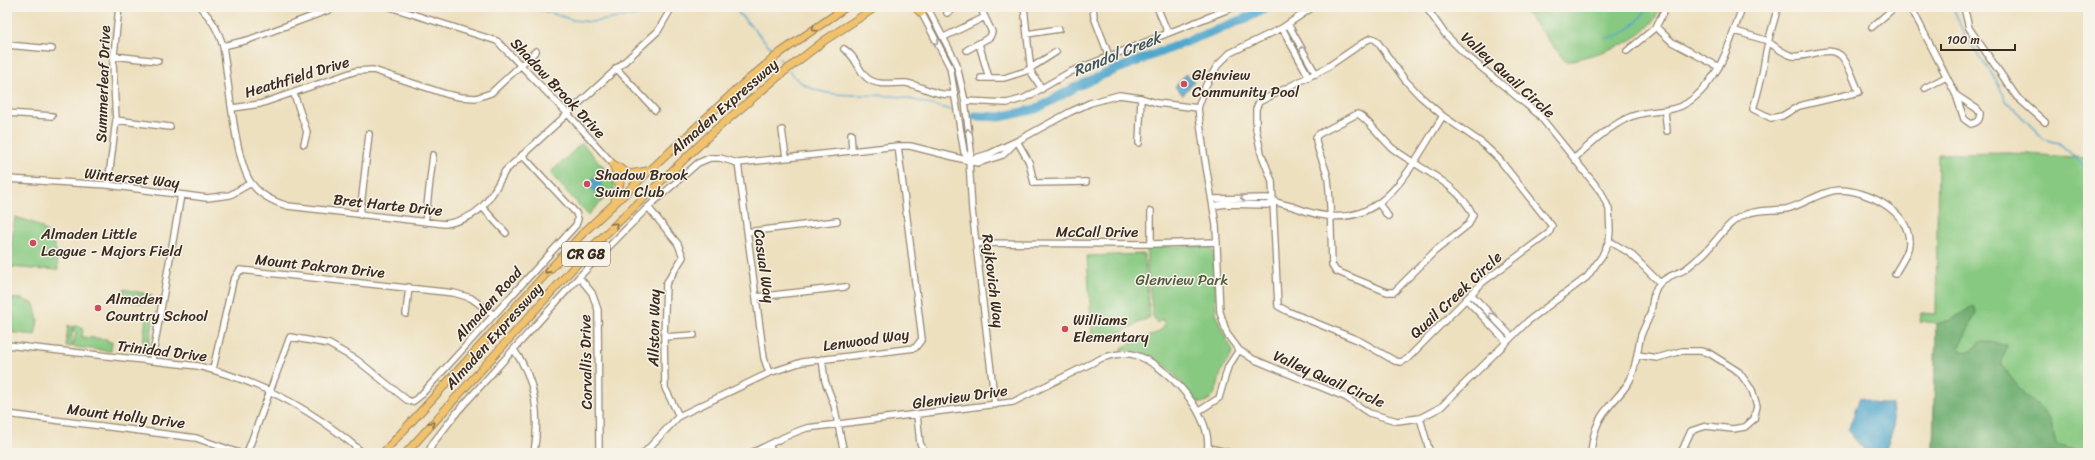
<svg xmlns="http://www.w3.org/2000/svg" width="2095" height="460" font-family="Sriracha,sans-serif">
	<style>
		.green { fill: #87c981; stroke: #617a50 }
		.forest { fill: #6dad6f; stroke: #546c46 }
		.water { fill: #50a7cd; stroke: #466876 }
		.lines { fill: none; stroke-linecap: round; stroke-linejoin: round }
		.stream { stroke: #50a7cd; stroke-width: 1.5 }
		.river { stroke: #50a7cd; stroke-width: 9 }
		.minor-casing { stroke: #94856e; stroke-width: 8 }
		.major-casing { stroke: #94856e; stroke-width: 9 }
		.minor { stroke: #fff; stroke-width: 5.5 }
		.major { stroke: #f2c26a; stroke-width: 7 }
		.oneway { stroke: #8d6e40 }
		.oneway2 { stroke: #a79f9a }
		.poi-dot { fill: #d1495b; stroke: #f7f3e8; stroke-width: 1.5 }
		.labels { text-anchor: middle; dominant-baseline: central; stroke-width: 3; stroke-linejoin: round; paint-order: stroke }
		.shield { fill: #f7f3e8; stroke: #73665b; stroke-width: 1 }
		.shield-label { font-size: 14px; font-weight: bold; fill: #3b2a1e }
		.poi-label { font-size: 15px; fill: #3b2a1e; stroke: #f7f3e8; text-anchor: start }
		.street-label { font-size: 15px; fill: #3b2a1e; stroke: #f7f3e8 }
		.park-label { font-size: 15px; fill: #525a3c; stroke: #f7f3e8 }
		.water-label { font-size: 16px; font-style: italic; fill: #42565b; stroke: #f7f3e8 }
	</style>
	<rect width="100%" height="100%" fill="#f7f3e8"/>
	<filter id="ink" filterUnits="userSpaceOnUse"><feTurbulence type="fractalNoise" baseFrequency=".025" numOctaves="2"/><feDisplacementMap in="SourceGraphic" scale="8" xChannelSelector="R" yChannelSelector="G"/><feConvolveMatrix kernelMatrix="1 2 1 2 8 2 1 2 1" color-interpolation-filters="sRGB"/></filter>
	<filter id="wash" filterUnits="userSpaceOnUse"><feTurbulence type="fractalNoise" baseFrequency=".012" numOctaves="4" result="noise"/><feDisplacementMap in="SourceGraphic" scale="16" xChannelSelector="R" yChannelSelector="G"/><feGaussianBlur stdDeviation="0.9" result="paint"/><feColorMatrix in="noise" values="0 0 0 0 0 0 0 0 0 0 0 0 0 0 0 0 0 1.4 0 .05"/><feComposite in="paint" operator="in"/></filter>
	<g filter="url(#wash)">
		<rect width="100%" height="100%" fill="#ede0bf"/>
		<path class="green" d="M1521,7H1661C1646,45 1601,52 1566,62Z
			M582,143L614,179V189L588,215L550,173Z
			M2011,153L2088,158V453H1933L1936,323L1920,321L1921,313L1936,314L1938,154Z
			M15,217C47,225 57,236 58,270L46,269L42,270L12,267L9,263Z
			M1206,246L1211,248L1214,252L1216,313L1221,328L1233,351C1231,357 1225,364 1222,370C1217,383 1218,400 1201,403C1194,401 1190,394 1186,388C1168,366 1152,351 1122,350V348C1134,341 1156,336 1164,327L1163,319L1157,323L1153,316L1147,267V247Z
			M1144,254L1150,317L1105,341L1103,337L1092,336L1087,256Z
			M124,289L152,295L150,304L123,301Z
			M7,298L22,299L34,304L38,320L35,335L7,332Z
			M146,316L154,317L148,350L142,354Z
			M68,325L72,327V347L66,346Z
			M74,326L83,327L82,337L107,339V341L112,342L111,351L73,347L76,332H73Z"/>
		<path class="forest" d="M1971,307L1975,308L1976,313L1959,347L1961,351C1970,353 1975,348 1980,341C1988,340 1998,345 2007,345L2001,365L2026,396L2038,405L2050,419L2056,444C2063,448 2079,451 2088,451V453H1933L1936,324L1951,320Z"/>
		<path class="water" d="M1186,74L1194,81L1183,95L1175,87Z
			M598,174L602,178L599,183L606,190L599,196L587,184Z
			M1860,397L1877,404H1892L1894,427L1884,453H1867L1848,431Z"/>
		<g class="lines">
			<path class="stream" d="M532,7L573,20L591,22L660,12
				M679,7H680
				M733,7L776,53
				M1953,7L1965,37L1995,78L2007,102L2044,139L2059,143L2088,169
				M1605,38C1622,39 1640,20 1648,7
				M779,58L787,68
				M789,71C814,103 858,93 893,96C912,98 933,106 952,110"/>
			<path class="river" d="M975,116L1000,117L1036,109L1076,87L1105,74L1251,16L1269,7"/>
		</g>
	</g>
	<g filter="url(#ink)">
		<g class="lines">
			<defs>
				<path id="minor" d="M200,7C212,19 218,30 223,46C228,76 235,164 252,184C261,196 274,202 288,206L445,224C481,218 489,201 505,171L658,31L672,7
					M390,7L497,41L568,114L613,164
					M927,7L956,62L965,101L971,151L969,160L972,210L995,405
					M1024,7L1031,72L1042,89
					M1093,7L1094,17L1109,56
					M1157,7L1168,33
					M1313,7L1282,28L1230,53L1217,66L1206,85L1198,108L1205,160L1216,225L1220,312L1227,334L1239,350L1253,359L1345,397L1369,413L1397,421L1420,418L1441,407L1528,321L1587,277L1602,256L1609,241L1610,231L1609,209L1601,192L1539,115L1466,55L1445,34L1426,7
					M1908,7L1915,15L1956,95L1964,119L1971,124C1978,122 1980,120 1980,113L1977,109L1956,95
					M1964,7L1969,28L2017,97L2045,122
					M920,10L950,67L964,152L969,160
					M947,13L957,7
					M1288,24L1316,74
					M1656,27L1672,42L1719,67
					M1872,27L1895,7
					M1282,28L1309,77
					M1735,31L1765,40L1768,42C1775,46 1785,55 1793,56C1809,58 1832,43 1843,58C1850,67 1854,81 1859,92L1799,106L1782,116L1771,118L1753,109C1759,90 1762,78 1765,58C1767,42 1773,26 1777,10L1779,7
					M1027,34L1059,29
					M944,37L985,17
					M1372,38L1376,40L1405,80L1420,96L1443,116L1482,143L1499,159L1552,226L1549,233L1483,282L1407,359L1401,362L1395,361L1360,341L1287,311L1278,306L1272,181L1261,153L1256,129V109L1259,102L1326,68L1367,40Z
					M979,44L989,78
					M7,45L52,49
					M223,46L248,40L337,7
					M844,49C857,57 857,69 867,78C878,87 894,82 906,83C923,86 937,97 955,94
					M967,50L990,37L992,32L980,7
					M1627,51L1656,27L1666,7
					M114,56L158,61
					M616,68L655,110
					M981,78H1004L1026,71L1056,52
					M1925,88L1946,77
					M294,94L307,132L304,144
					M965,101L1007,103L1025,98L1070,72L1234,7
					M233,108L260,104L356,71L373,70L446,94L460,97L476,98L491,93L536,51
					M1665,112L1667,131
					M7,113L52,116
					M1357,114C1364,115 1384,141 1392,148C1418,168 1459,184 1473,215L1469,224L1435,251L1394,292H1387L1336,271L1332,265C1331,236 1331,207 1328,179C1326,165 1315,149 1316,137L1319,134Z
					M116,120L170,127
					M782,130L786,157
					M851,134L852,150
					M1017,141L1029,162L1034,183L1086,182
					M1139,143L1141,98
					M1575,158C1591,143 1618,118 1640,114C1656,110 1673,112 1687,103C1719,82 1731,41 1742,7
					M969,160L989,154L1017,141L1070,112L1090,103L1119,95L1141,98L1157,103L1198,108
					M738,163L764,358L769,373
					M7,179L108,185L207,198L230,195L251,183
					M108,185L116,120L113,64L119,7
					M1212,199L1268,198C1276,204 1287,204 1297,208C1379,241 1406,174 1443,116
					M1379,204L1388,216
					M1213,206L1226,204L1267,205L1273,202
					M648,207L678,244L683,257L666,284L664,337L665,388L679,416
					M483,208L506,233
					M360,215L369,134
					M425,223L433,155
					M747,232L837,221
					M1609,241L1630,253L1660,283
					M976,243L1151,244L1217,242
					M1151,244V211
					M579,277L592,293L598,310L599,453
					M1471,294L1511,336
					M756,297L845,287
					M1466,299L1506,341
					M406,314L409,287
					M664,337L694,335
					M7,345L198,366C260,381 315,411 363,453
					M514,350C536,379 540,417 534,453
					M1638,355L1657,358L1682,351H1700L1709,353L1739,372L1752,390L1757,406L1754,419L1745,427L1733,429L1706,426L1691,431L1681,453
					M822,359L825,381L834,405L844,453
					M152,360L181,195
					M213,369L233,281L240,270L454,293L471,298L494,315
					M1199,411L1219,398L1228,367L1239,350
					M7,414L196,438L239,453
					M917,415L920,443L925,453
					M1420,418L1430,453
					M769,445L773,453
					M1209,448L1231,453
					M247,453L290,337L329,344L357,360L407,400L412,402L420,396L576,225L578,219L576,213L522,155
					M431,453L430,449L433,443L458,411L579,277L648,207L698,163L710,158H720L738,163L898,146H910L978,163L1003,155L1017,141
					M644,453L679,416L769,373L802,362L915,348L922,339L898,146
					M751,453C770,445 787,434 807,428L1013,402L1102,358C1112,355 1125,352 1135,355C1168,365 1215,417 1207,453
					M1591,453C1592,442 1594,431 1599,421C1606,406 1622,395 1630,380C1636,367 1637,353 1640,339C1642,329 1649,321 1651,311C1653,301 1653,290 1660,283C1667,276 1676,274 1684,270C1690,266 1695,261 1700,257C1716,244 1727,220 1747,214C1758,209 1773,211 1786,209C1804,205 1820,191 1839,190C1866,190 1908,210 1909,241C1910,252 1900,264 1895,274"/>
				<path id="major" d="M915,7L921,13
					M613,164L620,183L615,199
					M613,164L629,174L647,171
					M383,453L583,233L736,90L780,53L846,7
					M406,453L593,246L714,131L780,75L825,40L876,7"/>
			</defs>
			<use href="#minor" class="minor-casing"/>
			<use href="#major" class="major-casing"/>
			<use href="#minor" class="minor"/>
			<use href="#major" class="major"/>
		</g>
		<defs><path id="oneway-chevron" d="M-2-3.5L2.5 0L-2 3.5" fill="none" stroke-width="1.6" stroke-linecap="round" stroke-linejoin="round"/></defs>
		<g class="oneway">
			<use href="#oneway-chevron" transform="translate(814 29) rotate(146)"/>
			<use href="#oneway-chevron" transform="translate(615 225) rotate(-44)"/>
			<use href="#oneway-chevron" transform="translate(547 271) rotate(132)"/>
			<use href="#oneway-chevron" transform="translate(432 424) rotate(-48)"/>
		</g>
		<g class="oneway2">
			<use href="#oneway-chevron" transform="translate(936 42) rotate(62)"/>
			<use href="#oneway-chevron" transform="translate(1302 49) rotate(-119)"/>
			<use href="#oneway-chevron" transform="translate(968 131) rotate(-97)"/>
			<use href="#oneway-chevron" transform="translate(1243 198) rotate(-179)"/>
			<use href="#oneway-chevron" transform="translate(1491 315) rotate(-134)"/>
		</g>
	</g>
	<g class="poi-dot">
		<circle cx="1184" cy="84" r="4"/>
		<circle cx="587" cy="184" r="4"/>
		<circle cx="33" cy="243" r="4"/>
		<circle cx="98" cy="308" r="4"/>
		<circle cx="1065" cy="329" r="4"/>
	</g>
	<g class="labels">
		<rect class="shield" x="562" y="242" width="48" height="24" rx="3"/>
		<g class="shield-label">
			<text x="586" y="254">CR G8</text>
		</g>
		<g class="poi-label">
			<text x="1192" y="75">Glenview<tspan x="1192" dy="17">Community Pool</tspan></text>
			<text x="595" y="175">Shadow Brook<tspan x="595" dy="17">Swim Club</tspan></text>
			<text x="41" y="234">Almaden Little<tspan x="41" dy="17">League - Majors Field</tspan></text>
			<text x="106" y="299">Almaden<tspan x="106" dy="17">Country School</tspan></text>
			<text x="1073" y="320">Williams<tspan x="1073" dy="17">Elementary</tspan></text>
		</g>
		<g class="street-label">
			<text transform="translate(1508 75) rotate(42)">Valley Quail Circle</text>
			<text transform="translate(297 77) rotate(-17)">Heathfield Drive</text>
			<text transform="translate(103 84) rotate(-88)">Summerleaf Drive</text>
			<text transform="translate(558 88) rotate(47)">Shadow Brook Drive</text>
			<text transform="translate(724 107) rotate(-41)">Almaden Expressway</text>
			<text transform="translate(132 178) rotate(6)">Winterset Way</text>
			<text transform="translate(388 205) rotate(6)">Bret Harte Drive</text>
			<text x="1097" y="232">McCall Drive</text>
			<text transform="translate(320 266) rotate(6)">Mount Pakron Drive</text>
			<text transform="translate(764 266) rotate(82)">Casual Way</text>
			<text transform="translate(993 281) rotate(83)">Rajkovich Way</text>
			<text transform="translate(1456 295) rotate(-43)">Quail Creek Circle</text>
			<text transform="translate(488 304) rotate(-48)">Almaden Road</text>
			<text transform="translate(654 328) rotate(-89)">Allston Way</text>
			<text transform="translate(494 336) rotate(-48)">Almaden Expressway</text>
			<text transform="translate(866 340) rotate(-8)">Lenwood Way</text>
			<text transform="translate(162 351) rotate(7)">Trinidad Drive</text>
			<text transform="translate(586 362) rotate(-91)">Corvallis Drive</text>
			<text transform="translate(1329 379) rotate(24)">Valley Quail Circle</text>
			<text transform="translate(960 397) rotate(-8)">Glenview Drive</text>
			<text transform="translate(126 416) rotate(7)">Mount Holly Drive</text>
		</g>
		<g class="park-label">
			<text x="1182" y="280">Glenview Park</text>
		</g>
		<g class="water-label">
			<text transform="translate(1117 54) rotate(-22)">Randol Creek</text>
		</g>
	</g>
	<rect width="2095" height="460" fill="none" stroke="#f7f3e8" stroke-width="24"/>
	<path d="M1941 44v6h74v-6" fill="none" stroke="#3b2a1e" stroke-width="2"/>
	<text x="1947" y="44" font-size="12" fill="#3b2a1e" stroke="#f7f3e8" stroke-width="3" paint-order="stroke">100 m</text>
</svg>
